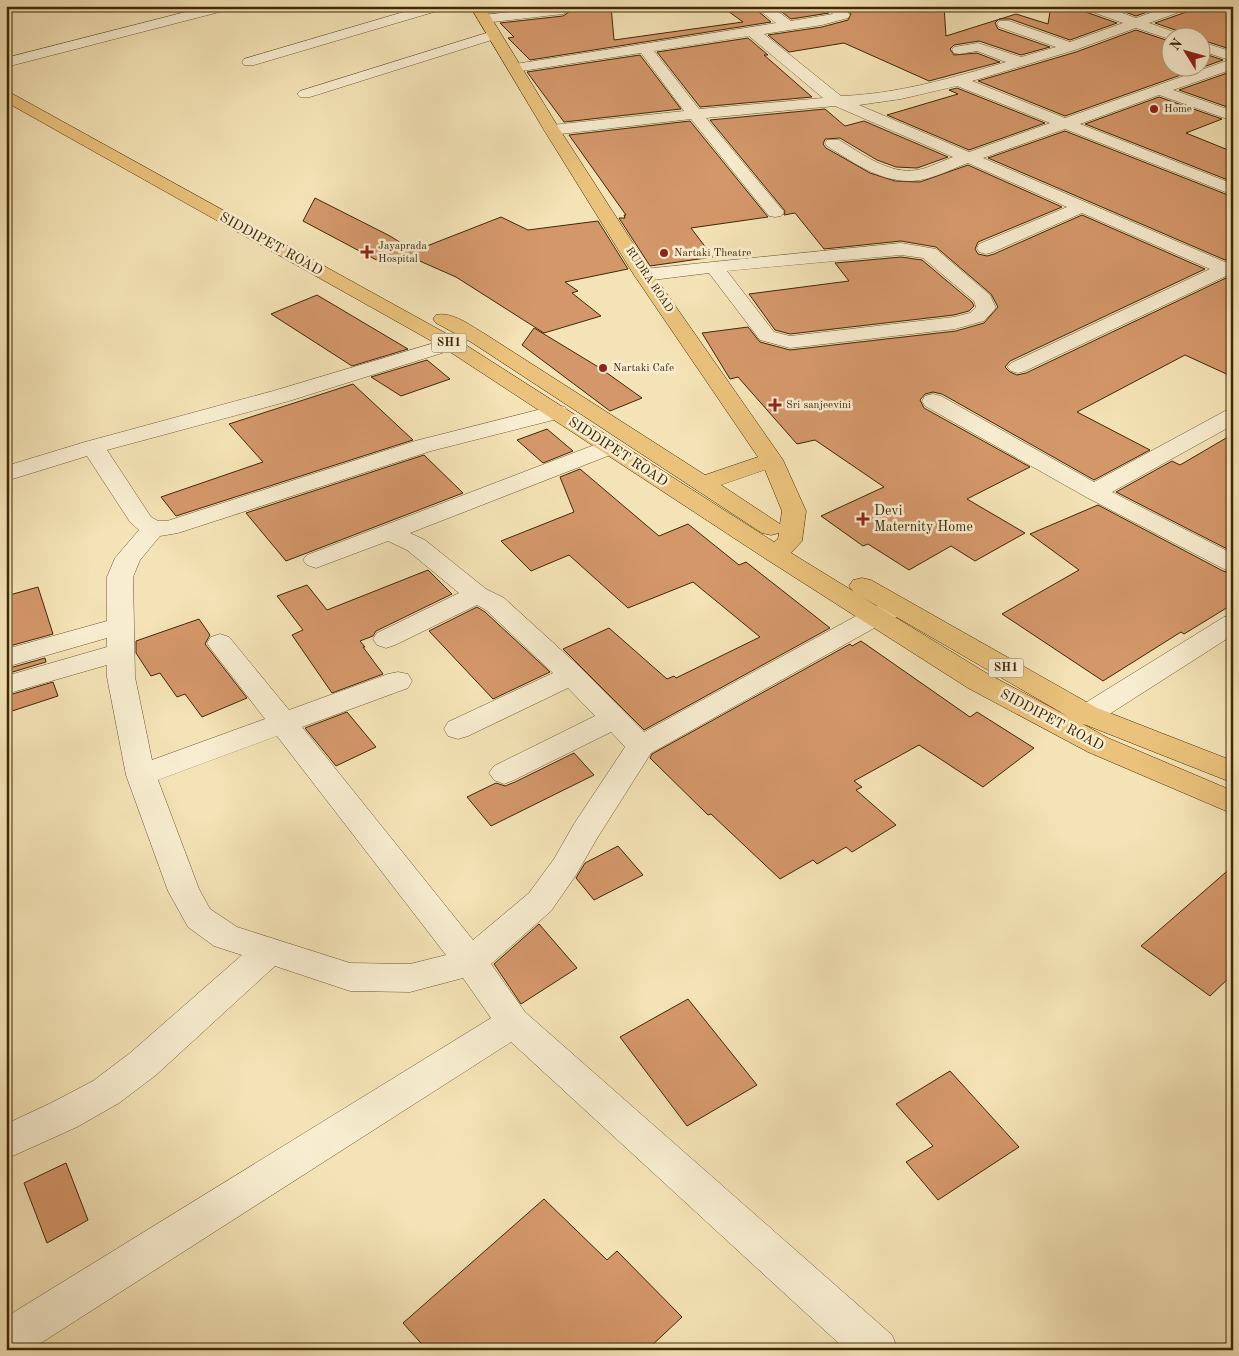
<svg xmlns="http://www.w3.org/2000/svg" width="1239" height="1356" font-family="'Old Standard TT',serif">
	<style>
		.building { fill: #d4976a; stroke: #3e2805 }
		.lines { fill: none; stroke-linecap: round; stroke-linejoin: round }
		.minor-casing { stroke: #6c5731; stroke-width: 1 }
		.major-casing { stroke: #3e2805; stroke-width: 1 }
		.minor { fill: #f8edd0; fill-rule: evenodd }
		.major { fill: #eac27b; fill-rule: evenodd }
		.poi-dot { fill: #8f2418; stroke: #f8edd0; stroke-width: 2 }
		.labels { text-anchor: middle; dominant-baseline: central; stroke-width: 5; stroke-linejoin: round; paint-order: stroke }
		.far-poi-label { font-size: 11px; fill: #3e2805; stroke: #f8edd0; text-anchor: start }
		.far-street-label { font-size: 11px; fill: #3e2805; stroke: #f8edd0 }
		.shield { fill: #f8edd0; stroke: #766342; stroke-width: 1 }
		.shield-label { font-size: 12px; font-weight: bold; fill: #3e2805 }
		.street-label { font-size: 14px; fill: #3e2805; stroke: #f8edd0 }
		.poi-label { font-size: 14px; fill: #3e2805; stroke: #f8edd0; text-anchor: start }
	</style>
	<rect width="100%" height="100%" fill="#f4e3b6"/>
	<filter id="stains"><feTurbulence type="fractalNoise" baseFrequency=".004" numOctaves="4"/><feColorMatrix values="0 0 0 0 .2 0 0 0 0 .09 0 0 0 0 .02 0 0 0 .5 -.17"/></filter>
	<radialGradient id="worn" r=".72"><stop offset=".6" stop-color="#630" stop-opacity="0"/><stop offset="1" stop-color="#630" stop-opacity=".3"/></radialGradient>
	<path class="building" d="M486,6H542L490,12Z
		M570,6H611L614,40L743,22L721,6H752L771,22L530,60L508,38L514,37L500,23L563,16L572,10Z
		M774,6H822L829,13L791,19Z
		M842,6H944L946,36L1016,14L1048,24L1051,6H1080L1083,11L1117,23L1070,40L1010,19H999L995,23L998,29L1050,47L1021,55L979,41L954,45L950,49L954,55L977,53L1000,62L929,81L844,43L789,52L768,35L822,27L848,20L851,14Z
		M1109,6H1164L1136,16Z
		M1192,6H1233V50L1202,40V38H1187L1184,33L1155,23L1189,11Z
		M1136,30L1172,42V68H1202V53L1223,60L1065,116L978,81L1076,52Z
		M748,38L768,55H764L812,97L700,107L657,52Z
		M640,55L681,109L564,122L527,72Z
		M1233,71V109L1179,90Z
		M957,88L1045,123L969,150L887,115L958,94L949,90Z
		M1159,97L1222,119L1186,133L1233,152V182L1085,124Z
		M825,109L845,126L864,121L948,157L917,168L896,167L877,160L840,138L825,139L823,144L826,148L870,173L895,181L920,182L968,165L1062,207L978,242L975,249L978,254L987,256L994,254L1082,215L1205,269L1010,361L1005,367L1010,372L1017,375L1026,373L1226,278L1233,280V377L1185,355L1077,412L1150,450L1094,480L942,394L933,392L925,394L920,400L924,408L1030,467L967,499L1025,533L975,561L951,546L909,570L868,544L863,546L821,516L884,487L815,440L797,444L738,377L730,379L702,333L748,327L760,342L790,350L956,331L984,323L998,307L991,294L936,247L901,241L824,249L795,213L784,215L785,211L710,120Z
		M690,121L768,217L691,228L713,257L650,266L619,218H625L624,215H626L569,135Z
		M1065,131L1233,197V257L1225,260L988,158Z
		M315,198L390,236L414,251L501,217L528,230L598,221L628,269L565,282L578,291L572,293L601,316L544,333L456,277L406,255L382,263L303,221Z
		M901,257L922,260L972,302L974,306L969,311L954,315L790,334L775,330L749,294L849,281L835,263Z
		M317,295L349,314L408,349L352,366L271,314Z
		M534,328L600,368L642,398L610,411L522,345Z
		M427,360L450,379L401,396L371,377Z
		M353,384L413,440L176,516L161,497L263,462L229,424Z
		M547,429L573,451L543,463L517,440Z
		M1233,434V552L1116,492L1172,461L1180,465Z
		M424,455L463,493L286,561L246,513Z
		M580,469L659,536L688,524L739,565L746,562L830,628L644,730L563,649L609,628L667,679L674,676L676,678L760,637L693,582L628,608L569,555L531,571L501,541L574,512L560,477Z
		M1098,505L1223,571L1233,574V604L1184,634L1181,632L1103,681L1002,614L1079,570L1030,534Z
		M428,570L452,594L376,631L373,636L360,641L365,647H363L383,674L332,693L292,635L303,630L277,596L307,585L327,610Z
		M38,587L53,634L6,647V596Z
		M477,607L485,612L550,672L493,699L429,631Z
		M199,619L210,635L205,644L247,698L202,717L185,694L177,697L160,673L151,676L136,653V641Z
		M861,641L970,717L977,712L1034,748L983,787L919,745L854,781L862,787L856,790L896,825L852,852L846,847L817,864L813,860L780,879L711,814L708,815L650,758L652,754L850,644L852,646Z
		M45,658L46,662L6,674V669Z
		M53,682L58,696L6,713V696Z
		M347,712L376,747L336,766L305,728Z
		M574,753L594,775L491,826L467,797L496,783L505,786L515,782Z
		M618,846L643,875L594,900L576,878L585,863Z
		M1233,866V974L1210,996L1141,946Z
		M539,924L577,968L521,1004L494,964Z
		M688,999L757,1085L687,1126L620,1037Z
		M950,1071L1019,1147L938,1200L906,1162L933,1146L896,1104Z
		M66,1163L88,1220L47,1243L24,1183Z
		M544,1199L607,1260L617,1251L682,1317L647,1350H427L403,1323Z"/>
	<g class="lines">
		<defs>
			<path id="minor" d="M209,6H233L231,9L6,67V58Z
				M424,6H446L444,9L254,65H244L242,62L244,59Z
				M560,6L568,7L570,10L563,14L484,23L477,19L484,15Z
				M754,6H770L791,21L833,14L824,6C835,6 843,6 850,15L848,18L822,25L764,34L841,96C897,94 952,78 1006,62L977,51L959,54L954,53L952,50L954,47L978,43L1021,57L1056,47L999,27L997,24L999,21H1009L1070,42L1123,23L1084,9L1082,6H1103L1136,18L1170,6H1190L1188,9L1149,23L1183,35L1185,38H1172V40L1136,28L1075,50L972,81L1065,118L1229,60L1202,51V42L1233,52V69L1173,90L1233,111V121L1159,95L1080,124L1233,184V195L1065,129L983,158L1225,262L1233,259V278L1226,276L1025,371L1018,373L1011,371L1007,367L1011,363L1210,269L1082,213L993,252L986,254L979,252L977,248L979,244L1067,207L968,163C952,169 936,177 920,180C886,186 854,163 827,146L825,143L827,140H839C861,153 889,175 917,170C929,168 942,161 953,157L835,106L706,118L784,212L781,216L775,217L769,216L691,119L552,135L546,133L544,130L546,127L552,125L684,111L641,53L515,72L510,71L508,68L510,65L515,64L776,23ZM749,36L823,98L699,109L654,51ZM957,86L1050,123L969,152L859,105L901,99Z
				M493,31L498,32L500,35L498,38L310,97H300L297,94L300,91Z
				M901,243L936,249L990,295L996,308L984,321L955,329L790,348L760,340L709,273L644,281L637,279L634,275L637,271L644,269ZM901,255L923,258L974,301L976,307L970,313L954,317L790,336L774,332L727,271Z
				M451,338L458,340L461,344L458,348L289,401L107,450L151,517L158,521H167L415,441L557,405L565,407L568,412L565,417L431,451L178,533L160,536L140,560L133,577L135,677L152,760L265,719L211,649L207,643L211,637L220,634L229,637L289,710L388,674L398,672L408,674L412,681L408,688L302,727L473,940L529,893L554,859L574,824L625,747L611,732L514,780L504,784L494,780L489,773L494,766L595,716L568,688L468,736L458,739L448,736L444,729L448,722L553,673L486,610L477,605L395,645L386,648L377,645L373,639L377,633L459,593L407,550L388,541L316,568L307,565L303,560L307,555L602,442L610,440L618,442L621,447L618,452L410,533L425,540L486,589L504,598L582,669L644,732L867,610L897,599L906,601L910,607L906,613L885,622L651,753L596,840L576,875L551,911L491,964L525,1012L892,1335L898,1350H846L511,1042L30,1350H6V1317L491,1018L463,978L410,992L350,991L275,966L156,1075L119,1103L77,1127L6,1159V1124L51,1103L93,1081L130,1053L242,955L214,946L188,927L168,891L126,775L107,677V665L6,694V676L107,647V638L6,667V649L107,621V577L115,558L139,530L130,522L87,456L6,481V466L85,442L273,391ZM277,736L446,955L410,964L350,963L237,927L210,909L199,889L158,780Z
				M933,394L941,396L1094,482L1225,411L1233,409V425L1112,492L1233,554V572L1224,569L1086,497L925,406L922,401L925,396Z
				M1233,615V635L1097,722L1087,725L1077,722L1073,715L1077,708L1224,617Z"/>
			<path id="major" d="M470,6H484L560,130L653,274L783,460L806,511L802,541L791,553L853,591L849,586L853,580L862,578L871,580L1097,708L1233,761V783L1081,723L1108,738L1233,791V814L1088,752L968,688L766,559L444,348L6,102V91L11,93L458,340L774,542L778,539L779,533L771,535L762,533L471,342L436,323L433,319L436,315C452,311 471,326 485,334L705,475L758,457L634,275L544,130ZM765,470L782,511L780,524L721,485ZM862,597L1069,717L988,674Z"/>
		</defs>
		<use href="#minor" class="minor-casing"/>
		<use href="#major" class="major-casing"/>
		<use href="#minor" class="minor"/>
		<use href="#major" class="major"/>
	</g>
	<g class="poi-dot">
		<circle cx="1154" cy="109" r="5"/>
		<path d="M364.5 244.5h5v5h5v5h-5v5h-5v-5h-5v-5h5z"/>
		<circle cx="664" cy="253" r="5"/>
		<circle cx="603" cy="368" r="5"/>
		<path d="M772.5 397.5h5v5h5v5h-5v5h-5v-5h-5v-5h5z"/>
		<path d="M860.5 511.5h5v5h5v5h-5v5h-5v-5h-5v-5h5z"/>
	</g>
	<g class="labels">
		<g class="far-poi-label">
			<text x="1164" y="109">Home</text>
			<text x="378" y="246">Jayaprada<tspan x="378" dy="13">Hospital</tspan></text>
			<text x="674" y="253">Nartaki Theatre</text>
			<text x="613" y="368">Nartaki Cafe</text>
			<text x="786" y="405">Sri sanjeevini</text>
		</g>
		<g class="far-street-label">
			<text transform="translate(649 280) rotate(56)">RUDRA ROAD</text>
		</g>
		<g class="shield">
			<rect x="431.5" y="333.5" width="35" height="19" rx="4"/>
			<rect x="988.5" y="658.5" width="35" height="19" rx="4"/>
		</g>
		<g class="shield-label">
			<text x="449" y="343">SH1</text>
			<text x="1006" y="668">SH1</text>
		</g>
		<g class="street-label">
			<text transform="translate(271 244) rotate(29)">SIDDIPET ROAD</text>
			<text transform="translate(618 452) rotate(33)">SIDDIPET ROAD</text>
			<text transform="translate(1052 720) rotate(28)">SIDDIPET ROAD</text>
		</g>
		<g class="poi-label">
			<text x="874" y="511">Devi<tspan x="874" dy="16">Maternity Home</tspan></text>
		</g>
	</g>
	<rect width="1239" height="1356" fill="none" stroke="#f4e3b6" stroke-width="25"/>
	<rect x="8" y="8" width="1224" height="1341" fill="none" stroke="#3e2805" stroke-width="2.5"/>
	<rect x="12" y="12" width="1214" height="1331" fill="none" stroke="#3e2805"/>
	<g transform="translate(1186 52) rotate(307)"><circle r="24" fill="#f8edd0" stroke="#ae9e7f"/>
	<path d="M0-4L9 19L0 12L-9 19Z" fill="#8f2418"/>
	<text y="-8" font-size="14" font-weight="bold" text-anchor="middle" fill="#3e2805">N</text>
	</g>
	<rect width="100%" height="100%" filter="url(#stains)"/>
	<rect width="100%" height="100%" fill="url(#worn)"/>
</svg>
